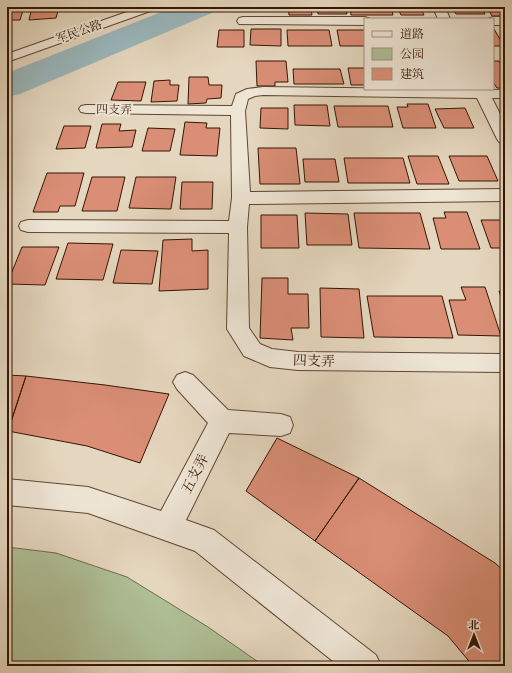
<svg xmlns="http://www.w3.org/2000/svg" width="512" height="673" font-family="'IM FELL Double Pica','Noto Serif SC',serif">
	<style>
		.green { fill: #afbf96; stroke: #726a4c }
		.lines { fill: none; stroke-linecap: round; stroke-linejoin: round }
		.river { fill: #9ab7bc; fill-rule: evenodd }
		.building { fill: #da8e76; stroke: #341603 }
		.street-casing { stroke: #604632; stroke-width: 2 }
		.street { fill: #eee5d5; fill-rule: evenodd }
		.labels { text-anchor: middle; dominant-baseline: central; stroke-width: 4; stroke-linejoin: round; paint-order: stroke }
		.far-street-label { font-size: 12px; fill: #341603; stroke: #eee5d5 }
		.street-label { font-size: 14px; fill: #341603; stroke: #eee5d5 }
	</style>
	<rect width="100%" height="100%" fill="#e5d7bf"/>
	<filter id="stains"><feTurbulence type="fractalNoise" baseFrequency=".005" numOctaves="4"/><feColorMatrix values="0 0 0 0 .2 0 0 0 0 .09 0 0 0 0 .02 0 0 0 .5 -.17"/></filter>
	<radialGradient id="worn" r=".72"><stop offset=".6" stop-color="#630" stop-opacity="0"/><stop offset="1" stop-color="#630" stop-opacity=".3"/></radialGradient>
	<path class="green" d="M7,547L56,553L127,577L208,627L264,666H7Z"/>
	<g class="lines">
		<path class="river" d="M174,7H216L212,13L20,94L7,97V73Z"/>
	</g>
	<path class="building" d="M7,7H24L20,20H7Z
		M32,7H59L56,18L29,20Z
		M288,7H311L312,15H289Z
		M317,7H345L347,14H318Z
		M350,7H391L393,15H351Z
		M397,7H420L424,15H401Z
		M452,7H481L485,14H456Z
		M487,7H505V16H492Z
		M251,29H281V46L250,45Z
		M493,29H494L504,46H493Z
		M219,30H244V47H217Z
		M287,30H329L332,46H288Z
		M337,30H365V46H340Z
		M256,61H286L288,82H275V86H257Z
		M493,61H499L503,68H505V88H497L493,82Z
		M348,68H365V85H351Z
		M293,69H340L344,84H294Z
		M189,77H208L209,85H222L221,98L207,99L206,103L188,104Z
		M170,80V85H179L177,101L151,102L154,81Z
		M118,82H146L141,101L111,100Z
		M407,104H428L436,128H403L397,107H408Z
		M294,105H327L330,126L295,125Z
		M334,106H388L393,127H338Z
		M261,108H288V129L260,128Z
		M465,108L474,128H444L435,109Z
		M185,122L207,123L206,128H220L217,156L180,155Z
		M102,124H121L119,131L136,130L132,147L96,148Z
		M64,126H91L85,148L56,149Z
		M148,128L175,129L170,151H142Z
		M258,148H296L300,184H260Z
		M408,156H438L449,184H417Z
		M449,156H487L498,181H459Z
		M344,158H403L410,183H348Z
		M303,159H335L339,182H305Z
		M47,173H84L75,206H60L58,212H33Z
		M92,177H125L117,211H82Z
		M136,177H176L171,209L129,208Z
		M182,182H213L212,209H180Z
		M444,212H467L480,249H441L433,218H446Z
		M305,213L348,214L352,245H307Z
		M354,213H420L430,249L359,248Z
		M261,215H297L299,248H261Z
		M481,220H505V248H491Z
		M192,239V251L208,250V289L159,291L163,240Z
		M68,243L113,244L103,280L56,279Z
		M22,247H59L45,285L7,284Z
		M121,250L158,251L152,284L113,283Z
		M262,278H288V294H308L309,328H291L293,340L260,338Z
		M461,287H485L501,336L458,335L449,300H466Z
		M320,288L359,289L364,338L321,337Z
		M499,291H505V309Z
		M367,296H442L453,338L374,337Z
		M7,375L26,376L8,431H7Z
		M26,376L105,385L169,394L140,463L87,446L8,431Z
		M277,438L359,478L315,541L246,491Z
		M359,478L495,563L505,572V666H473L448,636L315,541Z"/>
	<g class="lines">
		<defs>
			<path id="street" d="M141,7H158L156,9L7,62V54Z
				M433,7H445L450,19H438Z
				M243,17H365L370,19H365V25L239,24L237,21L239,18Z
				M493,17H505V25H493V19H488Z
				M263,87L505,90V98H492L505,124V144L499,142L497,139L477,98L263,95L255,96L248,99L245,111L250,192L505,189V201L249,204L247,227L249,328L260,344L272,349L298,352L505,354V372L298,370L270,367L244,356L227,329L229,233L28,232L21,230L19,226L21,222L28,220L229,221L232,198L231,115L86,113L81,112L79,109L81,106L86,105L232,106L236,94L247,89Z
				M185,372L193,375L228,410L281,414L290,417L293,425L290,433L281,436L229,433L186,520L214,530L376,655L381,666H339L195,551L88,513L7,505V479L88,487L161,511L208,423L177,389L173,382L177,375Z"/>
		</defs>
		<use href="#street" class="street-casing"/>
		<use href="#street" class="street"/>
	</g>
	<g class="labels">
		<g class="far-street-label">
			<text transform="translate(79 32) rotate(-19)">军民公路</text>
			<text transform="translate(114 110) rotate(1)">四支弄</text>
		</g>
		<g class="street-label">
			<text transform="translate(314 361) rotate(2)">四支弄</text>
			<text transform="translate(195 474) rotate(-63)">五支弄</text>
		</g>
	</g>
	<rect width="512" height="673" fill="none" stroke="#e5d7bf" stroke-width="24"/>
	<rect x="8" y="8" width="496" height="657" fill="none" stroke="#341603" stroke-width="2"/>
	<rect x="12" y="12" width="488" height="649" fill="none" stroke="#341603"/>
	<rect x="364" y="18" width="130" height="72" fill="#eee5d5" stroke="#a49281"/>
	<rect x="372" y="31" width="20" height="6" fill="#eee5d5" stroke="#a49281"/>
	<text x="400" y="38" font-size="12" fill="#341603">道路</text>
	<rect x="372" y="48" width="20" height="12" fill="#afbf96" stroke="#a49281"/>
	<text x="400" y="58" font-size="12" fill="#341603">公园</text>
	<rect x="372" y="68" width="20" height="12" fill="#da8e76" stroke="#a49281"/>
	<text x="400" y="78" font-size="12" fill="#341603">建筑</text>
	<g transform="translate(474 635)" stroke="#eee5d5" stroke-width="3" paint-order="stroke">
	<path d="M0-3L7 15L0 10L-7 15Z" fill="#341603"/>
	<text y="-6" font-size="11" font-weight="bold" text-anchor="middle" fill="#341603">北</text>
	</g>
	<rect width="100%" height="100%" filter="url(#stains)"/>
	<rect width="100%" height="100%" fill="url(#worn)"/>
</svg>
